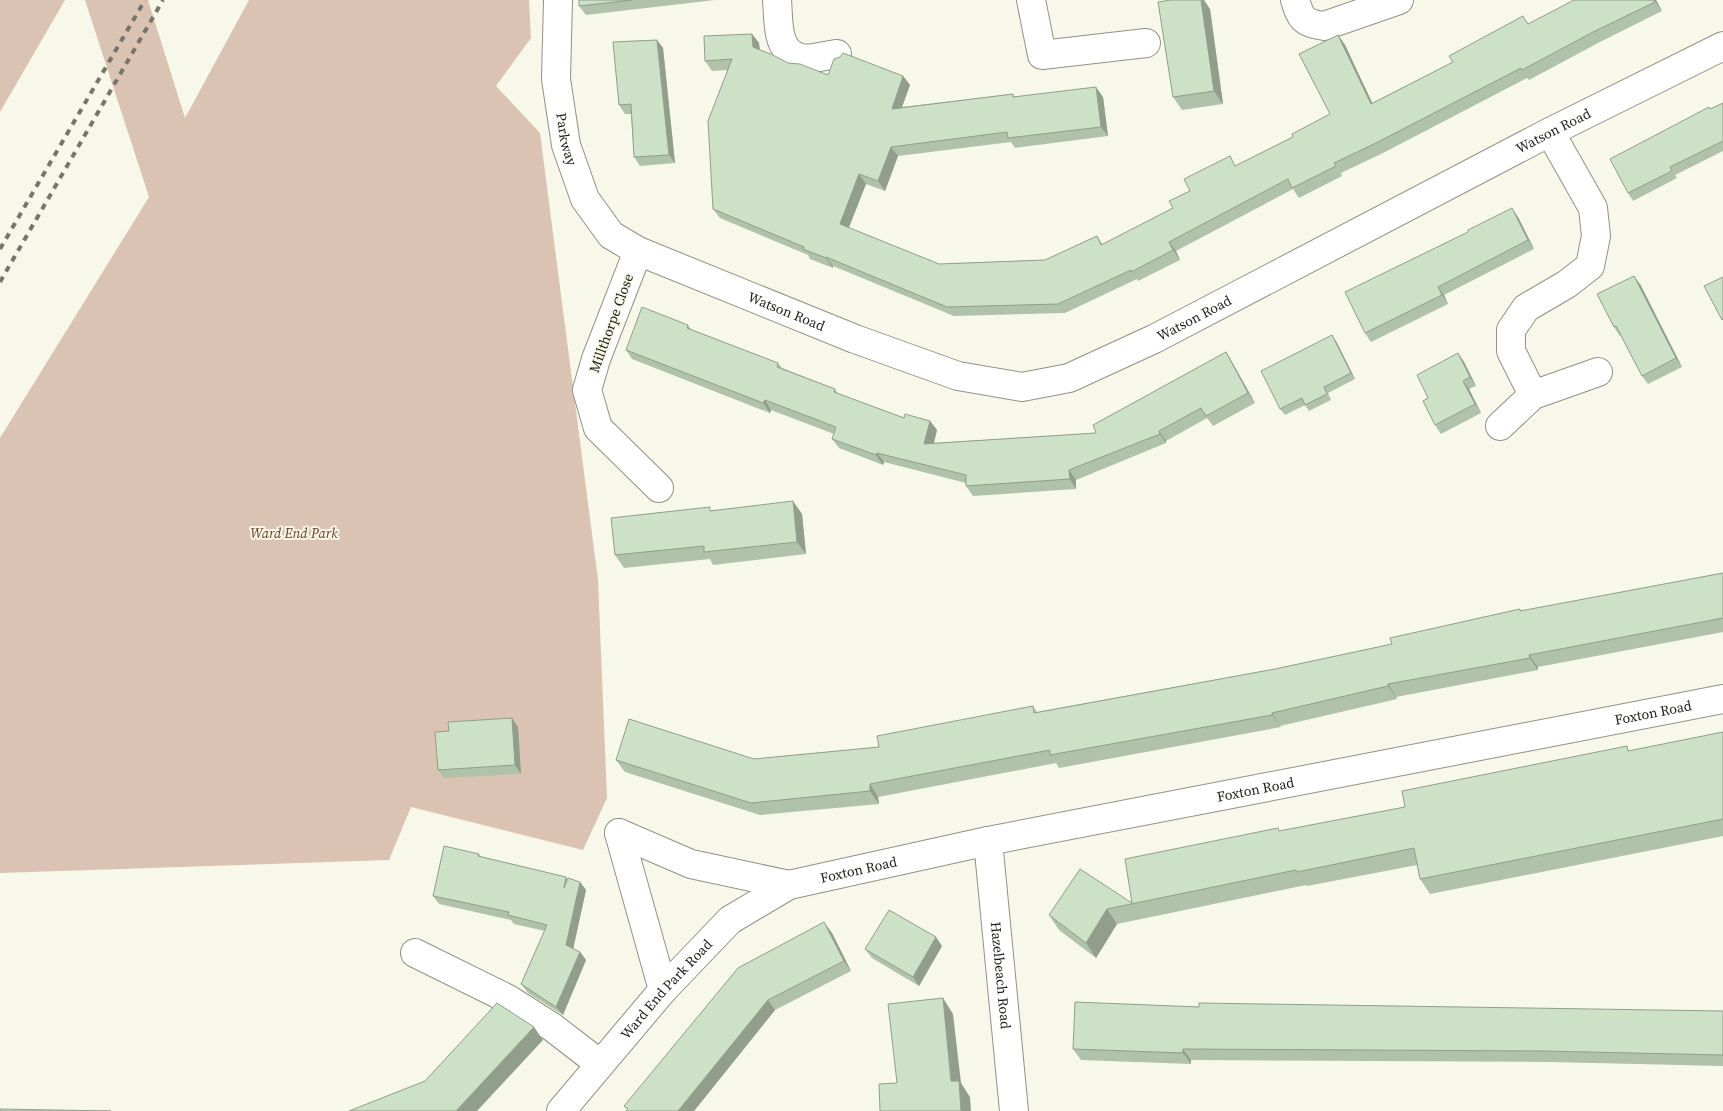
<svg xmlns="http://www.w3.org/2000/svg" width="1723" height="1111" font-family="'Source Serif 4',serif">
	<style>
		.green { fill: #dbc3b4 }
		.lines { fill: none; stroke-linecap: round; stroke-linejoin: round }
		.minor-casing { stroke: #919285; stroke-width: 30 }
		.minor { stroke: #fff; stroke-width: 28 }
		.rail { stroke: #75756d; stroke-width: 4; stroke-dasharray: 6 6; stroke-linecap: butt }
		.wall { fill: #b0c2aa }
		.shaded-wall { fill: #909e8b }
		.building { fill: #cde1c6; stroke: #909e8b }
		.labels { text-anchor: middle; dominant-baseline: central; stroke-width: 4; stroke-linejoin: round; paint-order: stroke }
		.street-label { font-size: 14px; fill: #1d1d18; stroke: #f7f8ea }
		.park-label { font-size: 14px; font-style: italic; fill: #6a4023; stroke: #f7f8ea }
	</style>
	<rect width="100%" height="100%" fill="#f7f8ea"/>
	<path class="green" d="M0,0H65L0,112Z
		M85,0H148L185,118L249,0H529L531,38L496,86L540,133L598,580L607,798L583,850L411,807L389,860L0,873V438L149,197Z"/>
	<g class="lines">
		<defs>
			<g id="minor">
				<path id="s1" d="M558,0L556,79L566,145L585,199L611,235L638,251L855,339L958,376L1022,387L1069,378L1154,339L1550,132L1723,46"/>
				<path d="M777,0C779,20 775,52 801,58C809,60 828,55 837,54"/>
				<path d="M1031,0L1042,55L1146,43"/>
				<path d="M1295,0C1301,19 1303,23 1324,26L1399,0"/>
				<path d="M638,251L596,359L587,390L598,428L659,488"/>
				<path d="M1533,395L1511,351V330L1526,308L1567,284L1590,266L1596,236L1593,208L1550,132"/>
				<path d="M1500,426L1533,395L1598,372"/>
				<path d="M619,833L691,864L789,885"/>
				<path d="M619,833L663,990"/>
				<path id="s2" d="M988,841L1014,1111"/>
				<path d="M415,953L508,999L552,1027L600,1064"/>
				<path id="s3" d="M561,1111L663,990L730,920L789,885L988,841L1723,699"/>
			</g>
		</defs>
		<use href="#minor" class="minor-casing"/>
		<use href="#minor" class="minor"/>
		<path class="rail" d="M0,249L145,0
			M0,282L163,0"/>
	</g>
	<path class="wall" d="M579,0H715L586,15L579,6Z
		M1656,0L1662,11L1600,42L1529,80L1527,78L1383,153L1341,173L1342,176L1299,198L1293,189L1176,251L1180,260L1138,281L1137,279L1065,313L954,316L833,266V268L810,259L808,255L720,218L713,209L728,70L712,71L705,61L752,34L759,43L760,50L788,63L828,75L903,76L910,85L902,107L1013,94L1015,97H1103L1108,136L1015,148L1011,142L898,156L885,191L866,184L849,228L939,264L1045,260L1097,236L1103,245L1173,208L1190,191L1236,166L1293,137L1330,114L1338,35L1345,45L1372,103L1529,24Z
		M1210,9L1223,104L1182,110L1173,97Z
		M657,40L663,48L675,163L640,166L634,157L631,114H625L619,105Z
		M1723,103V151L1675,175L1677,178L1633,201L1628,193L1710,109Z
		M1518,217L1534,249L1444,295L1448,304L1371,342L1365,333Z
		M1640,284L1682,367L1648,384L1642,376L1621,336H1620L1614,327Z
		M688,325L692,330L778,363L782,368L835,389L838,394L904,418L930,421L937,430L934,443L1096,433L1226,352L1232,362L1255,403L1213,426L1207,418L1166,441V443L1076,480V489L973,496L966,486V483L884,462L883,465L839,448L832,439L834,434L771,410L770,413L632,359L626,350Z
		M1336,341L1355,379L1328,393L1331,400L1309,411L1305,405L1285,415L1280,409Z
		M1458,353L1464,362L1476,386L1469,389L1481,413L1441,434L1435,425Z
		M712,510L802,514L806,554L713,565L710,559L624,568L615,555Z
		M1723,573V632L1538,667V670L1396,697L1397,699L1280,726L1281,727L1059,768L1056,763L878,797L879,804L760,815L625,772L616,760L754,759L879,747L1033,706L1037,712L1275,669L1392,644L1520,609L1521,611Z
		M518,727L521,774L444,778L438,770Z
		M1723,732V836L1430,894L1420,879L1417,865L1307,886L1306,885L1117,924L1096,958L1059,930L1049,915L1132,903L1281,831L1405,807L1630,751Z
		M479,854L481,857L566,877L567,879L580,882L586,890L573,949L580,952L586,960L563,1015L528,993L521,984L545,931L514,924L511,920L439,904L433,896Z
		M832,933L851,971L775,1010L694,1111H626L627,1109L624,1106Z
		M942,946L919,986L872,958L865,949Z
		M1199,1007L1723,1011V1066L1550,1062L1191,1060V1064L1081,1060L1073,1049Z"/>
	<path class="shaded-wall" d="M1201,0H1204L1210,9L1223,104L1214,91Z
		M1654,0H1656L1662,11Z
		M752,34L759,43L760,57L753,47Z
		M1338,35L1345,45L1377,113L1371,104Z
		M657,40L663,48L675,163L669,155Z
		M903,76L910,85L898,118L892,109Z
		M1096,87L1103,97L1108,136L1101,127Z
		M891,147L898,156L885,191L878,181Z
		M859,174L866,184L846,234L840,224Z
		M1512,208L1518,217L1534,249L1528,240Z
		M1169,242L1176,251L1180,260L1173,250Z
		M826,257L833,266V268L826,258Z
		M1634,276L1640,284L1682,367L1676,358Z
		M1438,287L1444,295L1448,304L1442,295Z
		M1332,335L1336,341L1355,379L1351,373Z
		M1226,352L1232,362L1255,403L1248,393Z
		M1458,353L1464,362L1476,386L1470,377Z
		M1463,381L1469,389L1481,413L1475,404Z
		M765,400L771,410L770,413L763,403Z
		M930,421L937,430L931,454L924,444Z
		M1159,431L1166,441V443L1160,434Z
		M877,453L884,462L883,465L876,455Z
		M1069,470L1076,480V489L1070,479Z
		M793,501L802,514L806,554L797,542Z
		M1529,655L1538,667V670L1530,658Z
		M1388,684L1396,697L1397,699L1388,686Z
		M1272,713L1280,726L1281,727L1272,715Z
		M512,718L518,727L521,774L515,765Z
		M870,784L878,797L879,804L870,791Z
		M580,882L586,890L572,954L566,945Z
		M1107,909L1117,924L1096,958L1086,943Z
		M824,922L832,933L851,971L844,961Z
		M936,937L942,946L919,986L913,977Z
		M580,952L586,960L563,1015L556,1007Z
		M943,998L953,1014L961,1083L970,1097L971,1111H961L951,1081Z
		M768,1000L775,1010L694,1111H678Z
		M534,1027L543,1040L477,1111H456Z
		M1183,1049L1191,1060V1064L1183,1053Z"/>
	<path class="building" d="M579,0H632L579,6Z
		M1171,0H1201L1214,91L1173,97L1158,2Z
		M1574,0H1654L1655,2L1593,32L1522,70L1521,68L1376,143L1334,163L1336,166L1292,188L1288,179L1169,242L1173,250L1131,272V270L1058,304L947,307L826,257V258L803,249L804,247L713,209L708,121L732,59L705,61L704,36L752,34L753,47L773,55L788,63L800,64L828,75L834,59L840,57L843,53L903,76L892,109L1013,94V97L1096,87L1101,127L1008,138L1007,132L891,147L878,181L859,174L840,224L939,264L1045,260L1097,236L1101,245L1173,208L1169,201L1190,191L1184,179L1230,156L1235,166L1293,137L1292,134L1330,114L1299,54L1338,35L1371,104L1453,62L1449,56L1523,16L1528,24Z
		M657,40L669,155L634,157L631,104L619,105L613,42Z
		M1723,103V141L1670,167L1672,171L1628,193L1610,159L1709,107L1710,109Z
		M1512,208L1528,240L1438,287L1442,295L1365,333L1345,292L1468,232V230Z
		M1634,276L1676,358L1642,376L1616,326L1614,327L1597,294Z
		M1723,277V319L1722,320L1704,286Z
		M642,307L688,325L687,328L778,363L777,367L835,389L834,392L904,418L905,414L930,421L924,444L1096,433L1093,425L1226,352L1248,393L1206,416L1201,408L1159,431L1160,434L1069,470L1070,479L966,486V475L877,453L876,455L832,439L836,427L765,400L763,403L626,350Z
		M1332,335L1351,373L1324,387L1327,394L1305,405L1302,398L1280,409L1261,371Z
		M1458,353L1470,377L1463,381L1475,404L1435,425L1423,401L1428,398L1417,375Z
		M793,501L797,542L704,552V546L615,555L611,518L710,507V511Z
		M1723,573V618L1529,655L1530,658L1388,684V686L1272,713V715L1050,755V750L870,784V791L751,803L616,760L629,719L754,759L879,747L877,736L1033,706L1034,713L1275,669L1392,644L1390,638L1520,609V611Z
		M512,718L515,765L438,770L435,732L449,731L448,722Z
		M1723,732V819L1420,879L1414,848L1297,872L1296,870L1107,909L1086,943L1049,915L1080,869L1132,903L1125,859L1278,828L1279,831L1405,807L1402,791L1627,746L1628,751Z
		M444,846L479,854L478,856L566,877L564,888L568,878L580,882L566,945L580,952L556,1007L521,984L547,925L508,915L509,912L433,896Z
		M889,910L936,937L913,977L865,949Z
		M824,922L844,961L768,1000L678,1111H626L628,1109L624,1106L738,968Z
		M943,998L951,1081H959L961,1111H880L879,1084L897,1083L888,1004Z
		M1075,1002L1199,1007V1003L1723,1011V1055L1542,1051L1183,1049V1053L1073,1049Z
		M497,1003L534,1027L456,1111H349L425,1081Z
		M0,1109L111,1111H0Z"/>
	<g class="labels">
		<g class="street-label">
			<text stroke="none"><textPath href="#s1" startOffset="1279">Watson Road</textPath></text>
			<text stroke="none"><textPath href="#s1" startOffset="140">Parkway</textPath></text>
			<text stroke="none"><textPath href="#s1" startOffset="439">Watson Road</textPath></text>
			<text stroke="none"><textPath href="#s1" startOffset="874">Watson Road</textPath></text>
			<text transform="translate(611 323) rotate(-70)">Millthorpe Close</text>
			<text stroke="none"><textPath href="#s3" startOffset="1205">Foxton Road</textPath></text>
			<text stroke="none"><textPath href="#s3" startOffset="800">Foxton Road</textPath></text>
			<text stroke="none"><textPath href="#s3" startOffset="395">Foxton Road</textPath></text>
			<text stroke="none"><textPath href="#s2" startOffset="135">Hazelbeach Road</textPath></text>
			<text stroke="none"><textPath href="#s3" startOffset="161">Ward End Park Road</textPath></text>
		</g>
		<g class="park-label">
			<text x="294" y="533">Ward End Park</text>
		</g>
	</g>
</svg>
